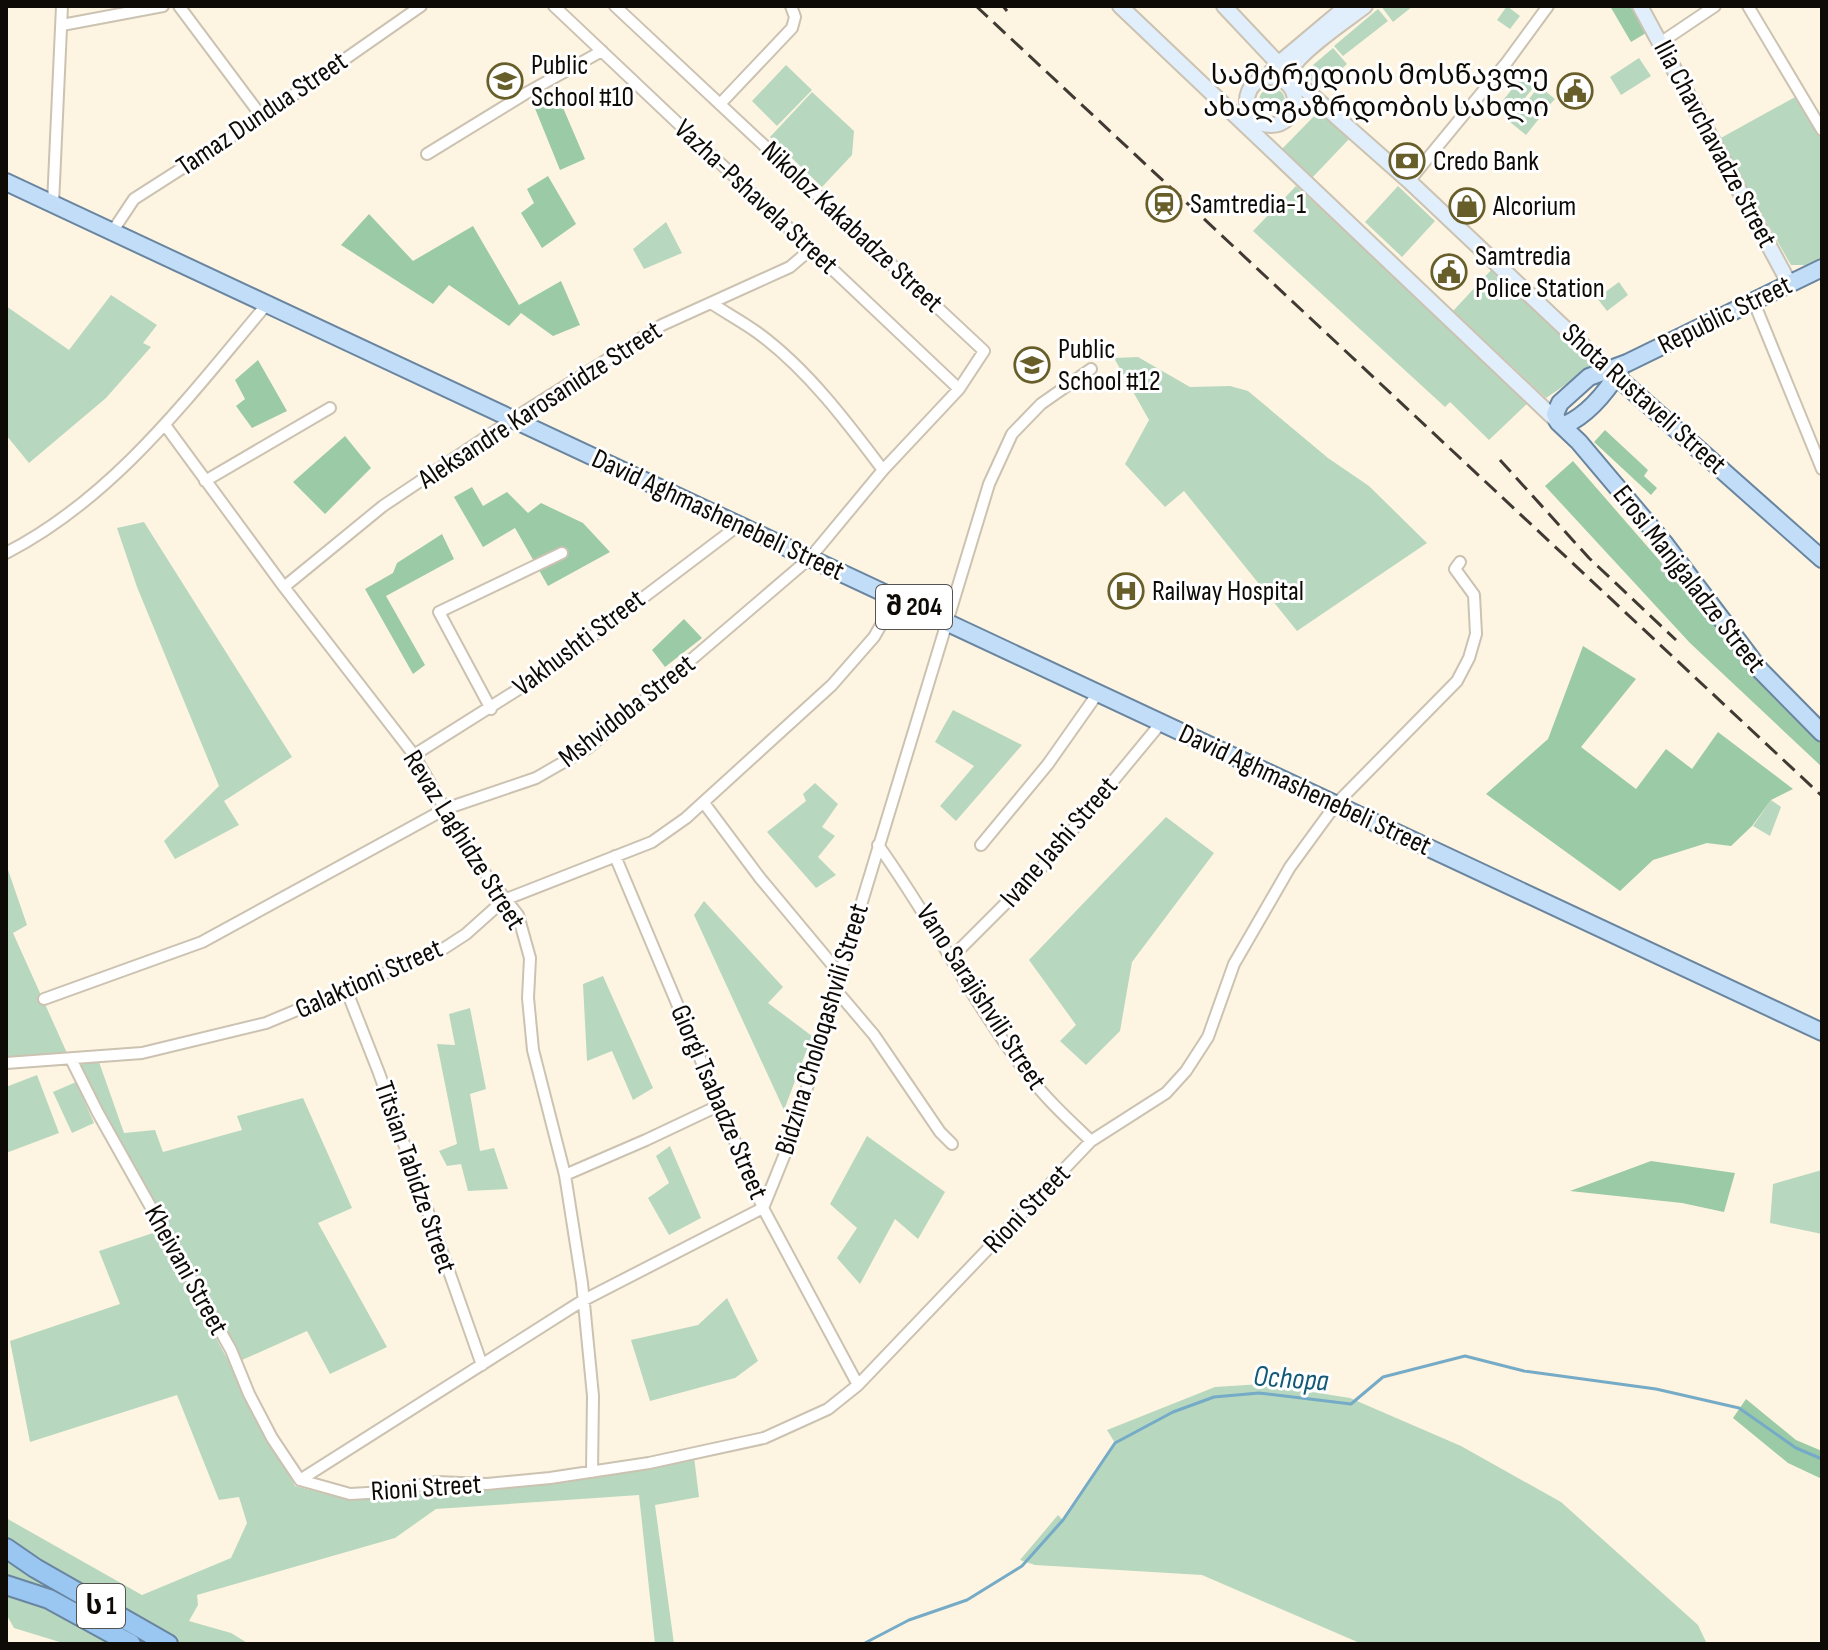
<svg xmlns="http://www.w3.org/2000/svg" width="1828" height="1650" font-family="'Sofia Sans Condensed','Noto Sans Georgian',sans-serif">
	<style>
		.green { fill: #b7d8bf }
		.forest { fill: #9bcaa7 }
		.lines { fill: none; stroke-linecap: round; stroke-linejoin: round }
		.stream { stroke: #75abc6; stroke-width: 3 }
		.street-casing { stroke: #cbc2b1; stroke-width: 14 }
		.secondary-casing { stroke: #cbc2b1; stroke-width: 18 }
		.primary-casing { stroke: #69859f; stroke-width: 20 }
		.highway-casing { stroke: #69859f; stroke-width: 22 }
		.street { stroke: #fff; stroke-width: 10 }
		.secondary { stroke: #e1eefb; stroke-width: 14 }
		.primary { stroke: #c2ddf7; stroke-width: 16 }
		.highway { stroke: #9ac6f2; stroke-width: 18 }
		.rail { stroke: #3f3a33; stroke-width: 3; stroke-dasharray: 16 8; stroke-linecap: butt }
		.labels { text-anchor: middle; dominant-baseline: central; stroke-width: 6; stroke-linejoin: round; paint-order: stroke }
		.shield { fill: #fff; stroke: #565451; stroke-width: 2 }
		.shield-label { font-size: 26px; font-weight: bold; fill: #0e0b06 }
		.poi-label { font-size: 28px; fill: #0e0b06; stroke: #fff; text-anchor: start }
		.street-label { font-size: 28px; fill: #0e0b06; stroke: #fff }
		.water-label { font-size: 30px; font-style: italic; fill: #145975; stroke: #fff }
	</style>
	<rect width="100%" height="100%" fill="#fef4e2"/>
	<path class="green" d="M1381,6H1413L1393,22Z
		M1507,6L1520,16L1510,29L1497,20Z
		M1378,9L1388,21L1343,56L1334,46Z
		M1333,48L1347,64L1319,89L1304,72L1307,69L1314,77L1319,72L1313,65Z
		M1639,58L1651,76L1621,95L1610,77Z
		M786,65L812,90L777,126L752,101Z
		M1525,73L1537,83L1508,119L1496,109Z
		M1539,86L1555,99L1544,111L1529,99Z
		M1259 101a13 13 0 1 1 26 0a13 13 0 1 1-26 0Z
		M812,92L854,131L852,155L822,187L770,137Z
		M1797,96L1822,137V257L1805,265H1791L1719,139Z
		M1527,102L1542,115L1526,135L1510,122Z
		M1321,109L1350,138L1311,179L1281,150Z
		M1296,186L1530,401L1489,440L1450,402L1445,407L1253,231Z
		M1398,186L1435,221L1402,257L1365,222Z
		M666,222L682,253L644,269L633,249Z
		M1493,268L1594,365L1546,398L1453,311Z
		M1619,282L1628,295L1607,311L1597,298Z
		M111,295L157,325L143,343L151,347L106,398L29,463L6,435V306L69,350Z
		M1138,357L1190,387L1230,386L1248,391L1328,458L1369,486L1427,543L1297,631L1184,491L1165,507L1125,464L1149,420L1114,358Z
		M144,522L292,757L224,801L239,825L175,859L164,841L219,786L137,587L117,528Z
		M953,710L1022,745L956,821L940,806L974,766L935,742Z
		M815,783L838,804L822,827L835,836L818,857L836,875L816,888L767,832L806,801L803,794Z
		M1771,800L1781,807L1770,836L1753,826Z
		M1166,817L1214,853L1132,962L1120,1031L1086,1065L1060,1041L1076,1025L1029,960Z
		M6,864L27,925L13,933L67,1053L6,1060Z
		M704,901L783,987L768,1003L812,1036L784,1110L694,915Z
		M603,976L653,1088L633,1100L612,1051L587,1061L583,984Z
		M470,1008L486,1089L470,1094L480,1151L494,1148L508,1189L468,1191L461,1164L447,1166L439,1151L457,1144L437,1044L455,1045L449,1014Z
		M99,1062L124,1133L155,1130L163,1152L242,1130L237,1116L303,1098L352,1208L318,1223L387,1347L330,1374L307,1331L242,1360C192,1259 126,1167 80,1064Z
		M37,1075L59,1133L6,1153V1087Z
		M76,1082L94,1123L72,1133L53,1092Z
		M867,1136L945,1192L918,1239L895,1219L860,1284L837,1258L857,1228L830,1204Z
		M670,1146L701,1218L669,1235L648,1198L669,1183L656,1156Z
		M1822,1170V1234L1770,1223L1773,1184Z
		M159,1231L295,1486L348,1500L573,1480L694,1457L699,1497L655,1505L674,1644H655L639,1495L436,1509L395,1538L197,1595L198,1605L189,1621L231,1633L249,1644H66L14,1628L6,1614V1518L142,1595L231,1558L247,1523L239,1497L219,1500L177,1395L30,1442L10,1341L120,1304L99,1251Z
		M727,1298L758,1361L735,1378L650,1401L631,1340L698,1325Z
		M1262,1384L1350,1398L1461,1446L1561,1502L1698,1625L1707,1644H1362L1202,1575L1035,1565L1020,1560L1058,1515L1063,1520L1115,1443L1107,1430L1215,1387Z"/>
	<path class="forest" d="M1610,6H1630L1646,33L1631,42Z
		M555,89L585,159L560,170L532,101Z
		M548,176L576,224L542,248L521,213L534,203L527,189Z
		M369,214L413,261L473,226L519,305L561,281L580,325L553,336L521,313L509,326L449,285L433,304L341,245Z
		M258,360L287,411L252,428L236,406L245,399L235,380Z
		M1605,430L1648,470L1644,476L1657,488L1651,495L1594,442Z
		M345,436L371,468L325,514L293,482Z
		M1573,461L1740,653L1822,739V767L1690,643L1545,486Z
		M472,487L483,506L507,492L528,513L541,503L583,523L610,552L548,586L515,528L483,547L454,497Z
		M442,534L454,559L386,596L425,665L413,674L365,589L393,573L397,563Z
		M684,619L702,638L665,667L652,650Z
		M1583,646L1636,679L1581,747L1636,789L1666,749L1692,769L1718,732L1793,789L1771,800L1752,826L1731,846L1707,843L1653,860L1620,891L1486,794L1548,739Z
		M1651,1161L1735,1173L1724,1212L1682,1203L1570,1191Z
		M1746,1399L1796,1440L1822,1451V1479L1788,1463L1733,1418Z"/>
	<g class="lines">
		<path class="stream" d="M863,1644L909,1620L967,1600L1022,1566L1063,1520L1115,1443L1173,1412L1214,1397L1259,1393L1351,1404L1383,1377L1465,1356L1524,1371L1656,1389L1739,1408L1796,1448L1822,1459"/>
		<defs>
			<path id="street" d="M179,6L262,117
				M554,6L959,389
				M1748,6L1822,130
				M62,25L163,6
				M1660,43L1715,6
				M720,104L792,28L795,17L791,6
				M427,154L528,92L602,51
				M1409,181L1507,62L1548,6
				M53,204L62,6
				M112,232L134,199L262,117L421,6
				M1753,300L1822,469
				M711,303C726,313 743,322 758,333C807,369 847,422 883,470
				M165,425L284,587L414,755L473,858L518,915L530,958L528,998L533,1050L565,1175L582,1283L593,1396L592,1472
				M205,481L330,408
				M6,553C115,497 190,395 267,304
				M284,587L383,506L513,419L662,325L790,267L811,249
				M491,709L439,612L562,553
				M414,755L541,675L739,525
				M704,803L760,878L840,974
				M878,845C932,920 973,1003 1028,1075C1047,1100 1069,1120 1091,1141
				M981,845L1048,764L1098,693
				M615,856L763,1208L858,1385
				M952,957L1042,867L1161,723
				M346,989L379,1073L482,1365
				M835,989L874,1035L940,1132L952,1144
				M44,999L202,942L445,809L536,778L588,748L810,558L883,470L959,389L984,351L615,6
				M71,1059L98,1113L231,1350L249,1394L272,1438L300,1480
				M6,1063L142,1053L266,1023L443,949L466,934L504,900L652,842L686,818L832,685L874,637L896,599
				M565,1175L646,1140L720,1105
				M300,1480L350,1494L386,1492L436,1482L487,1484L550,1478L649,1463L764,1438L828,1409L858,1385L1091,1141L1166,1093L1186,1071L1208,1037L1234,964L1290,867L1336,804L1457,681L1469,658L1476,634L1474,595L1455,569L1460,562
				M300,1480L582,1301L763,1208L795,1129L840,974L989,484L1012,434L1041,404L1091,369"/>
			<path id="secondary" d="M1120,6L1558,422
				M1224,6L1289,75L1409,181L1608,369
				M1640,6L1789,283
				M1272,71L1278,64L1347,6
				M1289,75C1292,56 1347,20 1365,6
				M1247 101a24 24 0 1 1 48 0a24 24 0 1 1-48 0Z"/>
			<path id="primary" d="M6,182L1822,1032
				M1608,369L1822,559
				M1558,422L1579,442L1665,544L1760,670L1822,733
				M1558,422L1555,414L1560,403L1589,377L1627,363L1822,268
				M1558,422L1565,425C1589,414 1607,391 1620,370"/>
			<path id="highway" d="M6,1548L35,1568L168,1644
				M6,1585L49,1599L131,1644"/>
		</defs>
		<use href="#street" class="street-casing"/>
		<use href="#secondary" class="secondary-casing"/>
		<use href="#primary" class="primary-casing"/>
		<use href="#highway" class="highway-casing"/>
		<use href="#street" class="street"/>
		<use href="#secondary" class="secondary"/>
		<use href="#primary" class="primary"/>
		<use href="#highway" class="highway"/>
		<path class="rail" d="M976,6L1822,796
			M1003,6L1007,11
			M1500,460L1589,558L1676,640"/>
	</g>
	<defs>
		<symbol id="school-ring" viewBox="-11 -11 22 22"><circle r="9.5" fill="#fff" stroke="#675e2a" stroke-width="1.5"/><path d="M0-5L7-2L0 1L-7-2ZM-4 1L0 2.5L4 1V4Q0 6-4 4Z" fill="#675e2a"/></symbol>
		<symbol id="civic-ring" viewBox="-11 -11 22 22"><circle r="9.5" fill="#fff" stroke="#675e2a" stroke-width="1.5"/><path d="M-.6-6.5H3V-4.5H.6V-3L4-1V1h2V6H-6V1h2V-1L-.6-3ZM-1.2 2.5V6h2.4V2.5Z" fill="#675e2a"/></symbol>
		<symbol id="bank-ring" viewBox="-11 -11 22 22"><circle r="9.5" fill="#fff" stroke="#675e2a" stroke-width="1.5"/><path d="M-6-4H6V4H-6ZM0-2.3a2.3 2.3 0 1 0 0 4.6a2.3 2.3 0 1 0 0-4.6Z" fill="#675e2a"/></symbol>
		<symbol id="station-ring" viewBox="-11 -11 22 22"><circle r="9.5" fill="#fff" stroke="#675e2a" stroke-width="1.5"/><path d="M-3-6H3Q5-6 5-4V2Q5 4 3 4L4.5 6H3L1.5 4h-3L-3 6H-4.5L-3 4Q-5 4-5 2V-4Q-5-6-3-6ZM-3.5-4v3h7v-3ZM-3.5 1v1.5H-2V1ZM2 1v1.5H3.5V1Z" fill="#675e2a"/></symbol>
		<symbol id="shop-ring" viewBox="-11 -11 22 22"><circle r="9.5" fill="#fff" stroke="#675e2a" stroke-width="1.5"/><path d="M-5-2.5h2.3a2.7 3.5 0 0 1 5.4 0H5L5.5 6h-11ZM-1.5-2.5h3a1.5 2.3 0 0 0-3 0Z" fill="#675e2a"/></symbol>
		<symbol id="hospital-ring" viewBox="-11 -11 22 22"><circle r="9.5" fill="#fff" stroke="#675e2a" stroke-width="1.5"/><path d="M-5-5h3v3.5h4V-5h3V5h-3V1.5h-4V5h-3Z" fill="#675e2a"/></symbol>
	</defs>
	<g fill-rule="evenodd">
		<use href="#school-ring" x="485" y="61" width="40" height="40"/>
		<use href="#civic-ring" x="1555" y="71" width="40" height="40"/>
		<use href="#bank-ring" x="1387" y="141" width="40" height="40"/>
		<use href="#station-ring" x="1144" y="184" width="40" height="40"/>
		<use href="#shop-ring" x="1447" y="186" width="40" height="40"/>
		<use href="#civic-ring" x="1429" y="252" width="40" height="40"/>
		<use href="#school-ring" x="1012" y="345" width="40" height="40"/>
		<use href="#hospital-ring" x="1106" y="571" width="40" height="40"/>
	</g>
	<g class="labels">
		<g class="shield">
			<rect x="876" y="585" width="76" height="44" rx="6"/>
			<rect x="77" y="1584" width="48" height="44" rx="6"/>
		</g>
		<g class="shield-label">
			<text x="914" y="607">შ 204</text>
			<text x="101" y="1606">ს 1</text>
		</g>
		<g class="poi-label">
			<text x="531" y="65">Public<tspan x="531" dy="32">School #10</tspan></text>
			<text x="1549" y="75" text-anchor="end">სამტრედიის მოსწავლე<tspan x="1549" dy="32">ახალგაზრდობის სახლი</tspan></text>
			<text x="1433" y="161">Credo Bank</text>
			<text x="1190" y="204">Samtredia-1</text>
			<text x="1493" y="206">Alcorium</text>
			<text x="1475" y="256">Samtredia<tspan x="1475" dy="32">Police Station</tspan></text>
			<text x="1058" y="349">Public<tspan x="1058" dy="32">School #12</tspan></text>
			<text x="1152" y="591">Railway Hospital</text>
		</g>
		<g class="street-label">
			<text transform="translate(262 114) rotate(-34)">Tamaz Dundua Street</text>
			<text transform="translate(1715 144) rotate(62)">Ilia Chavchavadze Street</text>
			<text transform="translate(756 197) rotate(43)">Vazha-Pshavela Street</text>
			<text transform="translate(852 227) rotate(43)">Nikoloz Kakabadze Street</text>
			<text transform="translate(1725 315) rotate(-26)">Republic Street</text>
			<text transform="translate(1644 399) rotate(42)">Shota Rustaveli Street</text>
			<text transform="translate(540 405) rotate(-33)">Aleksandre Karosanidze Street</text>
			<text transform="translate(718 515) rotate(25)">David Aghmashenebeli Street</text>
			<text transform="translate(1689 579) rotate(52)">Erosi Manjgaladze Street</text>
			<text transform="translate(579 643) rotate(-37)">Vakhushti Street</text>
			<text transform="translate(627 711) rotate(-38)">Mshvidoba Street</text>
			<text transform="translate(1305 790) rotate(25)">David Aghmashenebeli Street</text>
			<text transform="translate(464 840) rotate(58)">Revaz Laghidze Street</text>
			<text transform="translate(1059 842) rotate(-49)">Ivane Jashi Street</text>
			<text transform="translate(369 979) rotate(-24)">Galaktioni Street</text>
			<text transform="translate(981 997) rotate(57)">Vano Sarajishvili Street</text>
			<text transform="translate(822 1029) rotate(-73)">Bidzina Choloqashvili Street</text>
			<text transform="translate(719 1102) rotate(67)">Giorgi Tsabadze Street</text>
			<text transform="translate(415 1177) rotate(71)">Titsian Tabidze Street</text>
			<text transform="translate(1027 1209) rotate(-46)">Rioni Street</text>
			<text transform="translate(186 1270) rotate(61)">Kheivani Street</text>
			<text transform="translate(426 1488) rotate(-4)">Rioni Street</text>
		</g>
		<g class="water-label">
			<text transform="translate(1291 1379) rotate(4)">Ochopa</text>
		</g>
	</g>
	<rect width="1828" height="1650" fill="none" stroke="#0e0b06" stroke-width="16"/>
</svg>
